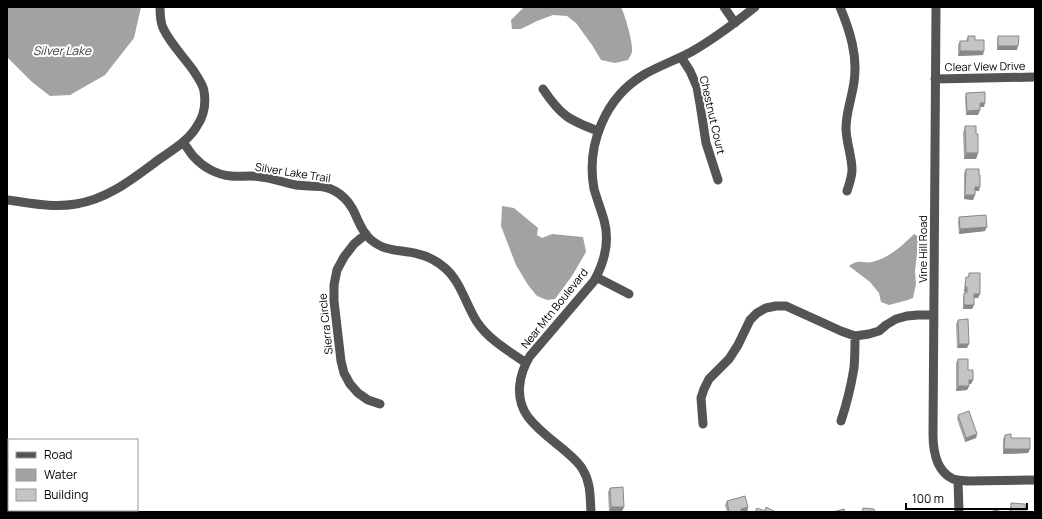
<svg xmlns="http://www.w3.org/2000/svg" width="1042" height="519" font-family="Manrope,sans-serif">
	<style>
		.water { fill: #a2a2a2 }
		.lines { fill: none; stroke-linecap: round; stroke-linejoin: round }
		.minor { stroke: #545454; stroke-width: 9 }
		.wall { fill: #a9a9a9 }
		.shaded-wall { fill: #898989 }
		.building { fill: #c4c4c4; stroke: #898989 }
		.labels { text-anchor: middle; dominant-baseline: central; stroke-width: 4; stroke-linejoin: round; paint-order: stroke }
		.street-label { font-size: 11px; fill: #000; stroke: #fff }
		.water-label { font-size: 12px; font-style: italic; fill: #434343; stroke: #fff }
	</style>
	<rect width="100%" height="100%" fill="#fff"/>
	<path class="water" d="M7,7H141L134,38L105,75L70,95L50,96L32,82L7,57Z
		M524,7H621C625,15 633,42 632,51C632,54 629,58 628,60L615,63L601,60L592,45L576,23L567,16L553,15L537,21L521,29H512L511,20Z
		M502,206L514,208L538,228L537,235L542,238L552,234L583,237L586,252L572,276L555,299L547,300L537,296L528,285L516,265L501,226Z
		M914,234L919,237L915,271L916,284L913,298L908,300L889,305L881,302L879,293L870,282L849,266C860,258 861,264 872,262C889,258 902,246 914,234Z"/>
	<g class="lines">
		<path class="minor" d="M724,7L735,23
			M840,7C850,31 858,56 854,82C852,98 846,112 846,128C846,142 852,156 852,170C852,177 849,185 847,191
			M936,7L933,434C933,450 936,471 953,479C958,481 963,480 968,481L1035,480
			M681,57L690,71L697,87L700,104L706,143L718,180
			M935,79L1035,77
			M543,89C561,116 569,120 598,131
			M183,142C187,147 190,153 194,157C203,167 217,175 231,176C241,177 251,175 261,177C273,178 284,183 296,185C310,187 323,184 335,191C342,195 348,201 352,208C358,218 360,230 370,239C386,253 400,249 418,254C428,256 438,262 445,268C461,282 466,305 477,322C489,340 509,351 526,363
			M7,200C31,203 52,208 76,204C109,199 135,177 161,158C174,149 189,140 197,126C204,116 206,103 204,91C203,84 197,76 193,70C183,56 170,43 163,28C160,21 160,14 160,7
			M366,234L354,244L344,257L337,270L334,285V301L341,361L344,373L350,384L358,393L368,400L380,404
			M596,277L629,294
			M841,421C847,403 851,386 854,368C855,357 855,346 855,336
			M703,424L701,398L704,389L709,379L729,359L738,345L750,320L757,313L766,308L776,306H786L841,331L855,336L869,334L879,331L886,325L896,319L907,316L918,315H933
			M958,480L959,512
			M591,512C590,498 591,483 583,470C579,462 571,456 564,450C552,440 538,430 528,417C514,398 519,374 530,356L594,281C604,263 610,241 604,220C601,210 597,199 594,189C586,145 605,97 645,74C659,66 676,60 691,52C714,39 735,23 755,7"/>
	</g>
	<path class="wall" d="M968,36L975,40L983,55L958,56V45L960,41H966Z
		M998,36L1017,50H997V40Z
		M966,93L984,107H980V110L978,115H966L965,98Z
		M965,126L976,134L978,153L976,159H964L963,133Z
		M966,169L979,191H975L973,200L964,199V173Z
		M959,217L985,231L959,234L958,222Z
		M969,273L978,298H974V305L972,309H963V297L964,293H966V292H964L965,281L966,277H968Z
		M958,320L967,348H957L956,324Z
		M958,359L968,370L973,380L971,384H969V386L967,390L956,391V363Z
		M958,415L977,434L976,438L965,442L957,419Z
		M1005,435L1030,449L1028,453L1003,454V439Z
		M610,488L624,507L622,511L609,512L608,492Z
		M727,501L748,507L747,512H727L725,505Z
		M1011,503L1026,512H1009L1010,508Z"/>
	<path class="shaded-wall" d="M998,46H1018L1017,50H997Z
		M960,51H984L983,55L958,56Z
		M980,103H985L984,107H978Z
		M980,110L978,115H966L967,111Z
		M966,153H978L976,159H964Z
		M975,187H980L979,191H974Z
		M965,195H975L973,200L964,199Z
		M987,227L985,231L959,234L960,229Z
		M965,287H967L966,292H964Z
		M974,294H980L978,298H972Z
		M964,305H974L972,309H963Z
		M959,344H969L967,348H957Z
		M969,380H973L971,384H967Z
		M958,386H969L967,390L956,391Z
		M977,434L976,438L965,442L966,438Z
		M1004,449H1030L1028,453L1003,454Z
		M611,507H624L622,511L609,512Z
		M748,507L747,512H740L741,509Z"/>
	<path class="building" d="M968,36H975V40H984V51H960V41H968Z
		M998,36H1019L1018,46H998Z
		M985,92V103H980V110L967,111L966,93Z
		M965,126H976V134H978V153H966Z
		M966,169H979V175H980V187H975V195H965Z
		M986,215L987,227L960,229L959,217Z
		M969,273H980V294H974V305H964V293H967V287H965L966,277H969Z
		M968,319L969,344H959L958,320Z
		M958,359H968V370H973V380H969V386H958Z
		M969,411L977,434L966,438L958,415Z
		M1011,434V438H1030V449H1004L1005,435Z
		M623,487L624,507H611L610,488Z
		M745,496L748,507L741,509V512H729L727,501Z
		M1011,503L1025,504L1026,512H1011Z
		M766,507L776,512H755L757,508L765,511Z
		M863,508L874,509V511L880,512H862Z
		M844,509L845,512H833Z
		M998,510L999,512H988Z"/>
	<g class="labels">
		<g class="street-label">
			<text transform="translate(985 66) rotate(-1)">Clear View Drive</text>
			<text transform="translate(713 115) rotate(77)">Chestnut Court</text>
			<text transform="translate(293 172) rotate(9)">Silver Lake Trail</text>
			<text transform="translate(922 249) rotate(-90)">Vine Hill Road</text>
			<text transform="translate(554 308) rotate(-51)">Near Mtn Boulevard</text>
			<text transform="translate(325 324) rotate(-96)">Sierra Circle</text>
		</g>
		<g class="water-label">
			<text x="62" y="50">Silver Lake</text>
		</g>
	</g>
	<rect width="1042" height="519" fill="none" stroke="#000000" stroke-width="16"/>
	<rect x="8" y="439" width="130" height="72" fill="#ffffff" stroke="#999999"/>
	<rect x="16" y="452" width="20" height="6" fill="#545454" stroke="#999999"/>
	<text x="44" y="459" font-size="12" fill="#000000">Road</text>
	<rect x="16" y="469" width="20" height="12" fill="#a2a2a2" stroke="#999999"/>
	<text x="44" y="479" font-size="12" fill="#000000">Water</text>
	<rect x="16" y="489" width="20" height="12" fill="#c4c4c4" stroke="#999999"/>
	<text x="44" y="499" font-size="12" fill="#000000">Building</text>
	<path d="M906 503v6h121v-6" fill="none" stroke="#000000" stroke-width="2"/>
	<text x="912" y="503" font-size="12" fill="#000000" stroke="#ffffff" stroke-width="3" paint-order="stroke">100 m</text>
</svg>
